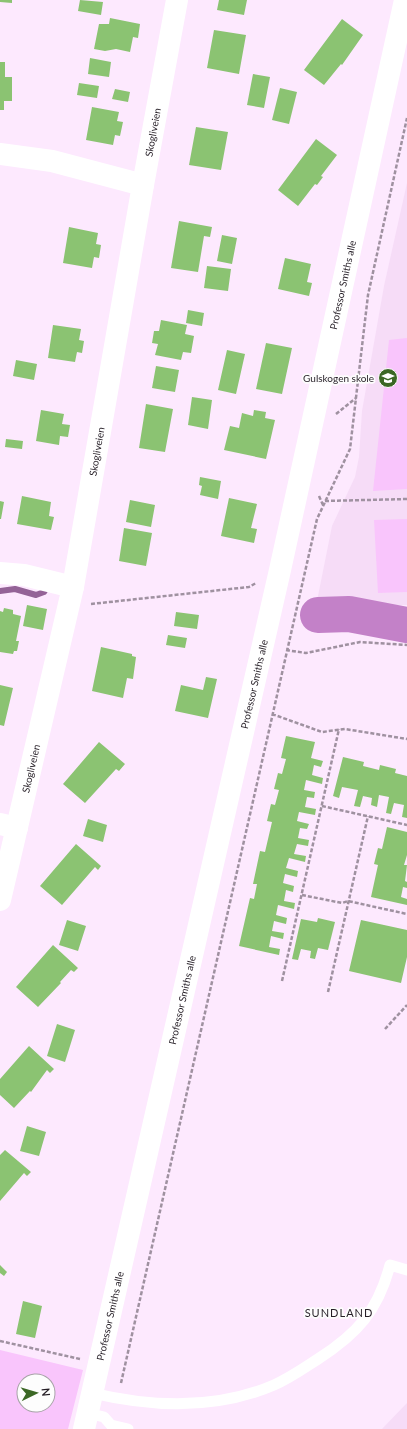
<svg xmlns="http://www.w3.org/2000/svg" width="407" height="1429" font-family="Lato,sans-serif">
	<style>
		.built { fill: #f6dcf7 }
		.green { fill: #f9c5fc; fill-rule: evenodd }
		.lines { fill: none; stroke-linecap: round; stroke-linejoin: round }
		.stream { stroke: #946397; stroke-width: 6 }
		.river { stroke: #c381c8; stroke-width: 36 }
		.building { fill: #8bc372 }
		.path { stroke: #9f91a0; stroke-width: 2.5; stroke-dasharray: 4 2; stroke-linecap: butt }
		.service { stroke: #fff; stroke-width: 11 }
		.minor { stroke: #fff; stroke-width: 22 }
		.labels { text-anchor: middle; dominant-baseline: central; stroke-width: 3.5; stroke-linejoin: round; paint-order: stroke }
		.street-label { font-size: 10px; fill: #251e26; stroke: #fdfdfd }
		.poi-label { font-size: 10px; fill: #251e26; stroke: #fdfdfd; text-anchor: end }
		.neighbourhood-label { font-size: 11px; letter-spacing: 1px; fill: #251e26; stroke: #fdfdfd }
	</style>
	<rect width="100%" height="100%" fill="#fde9fe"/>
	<path class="built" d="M407,183V605L316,606L332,526L355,477L359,457L362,411L384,286Z
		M407,1403V1429H382Z"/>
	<path class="green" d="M407,338V489L373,491L389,340Z
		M407,519V592L378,593L374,520Z
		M0,1350L83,1370L68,1429H0ZM24,1381H48V1405H24Z"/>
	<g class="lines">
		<path class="stream" d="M0,591L15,589L36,595L44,592L46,589"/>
		<path class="river" d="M318,615L349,614L407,625"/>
	</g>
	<path class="building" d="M0,0H12V3L0,2Z
		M80,0L103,2L101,15L78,11Z
		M219,0H247L244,15L217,10Z
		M110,18L140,24L138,38L133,37L130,52L116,49L105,51L94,49L99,24H109Z
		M342,19L363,35L342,65L341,64L324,85L304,70Z
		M214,30L246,35L239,74L207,68Z
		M90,58L111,62L109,77L88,74Z
		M0,62H5V77H12V101H4V110H0Z
		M253,74L270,77L264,108L247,105Z
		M79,83L99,86L97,98L77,95Z
		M280,88L297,92L289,124L272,120Z
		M115,89L130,92L128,102L112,99Z
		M92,107L119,112L117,121L123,122L120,136L115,135L113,145L86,140Z
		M196,127L228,132L221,170L189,165Z
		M316,139L337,155L321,176L323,177L317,185L315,184L298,206L278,190Z
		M179,221L212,227L210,237L204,236L198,272L171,268Z
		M69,227L98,233L96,244L101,245L99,258L94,257L92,268L63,263Z
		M222,235L237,238L232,264L217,261Z
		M285,258L311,264L307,282L312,283L309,296L278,289Z
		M207,266L231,269L228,291L204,288Z
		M188,310L204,313L202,326L186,323Z
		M161,320L187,325L185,334L194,336L191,353L183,352L181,360L155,355L158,344L152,343L154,331H159Z
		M53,325L81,329L79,340L84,341L82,353L77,352L75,362L48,358Z
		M266,343L292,348L282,394L256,389Z
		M227,350L245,354L236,394L218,390Z
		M16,360L37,364L34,380L13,376Z
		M156,366L179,370L175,392L152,388Z
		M192,397L212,400L208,429L188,425Z
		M146,404L173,409L165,452L139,448Z
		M41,410L64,414L62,424L70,425L68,437L60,436L59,445L36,441Z
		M254,410L266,412L265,418L275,420L266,459L224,450L230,426L239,428L242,413L253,416Z
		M6,439L23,441L22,449L5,447Z
		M200,477L221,481L218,499L200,495L202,486L199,485Z
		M22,496L51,502L49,516L54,517L51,530L17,524Z
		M229,498L257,504L251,528L257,529L254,543L221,536Z
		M130,500L155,505L151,527L126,522Z
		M0,501L4,502L1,519H0Z
		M124,528L152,533L146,566L119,561Z
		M27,605L47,609L43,630L23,626Z
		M4,608L13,610V614L21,616L16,641H19L17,651H14L13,654L0,652V611L3,612Z
		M176,612L199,615L197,629L174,626Z
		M168,635L187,638L185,648L166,645Z
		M101,647L132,654V656L136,657L133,679L127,678L123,698L92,691Z
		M206,677L217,679L208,718L175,711L181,685L203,690Z
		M0,685L13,688L4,726L0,725Z
		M286,736L315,742L311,758L323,761L321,767L314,765L312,775L323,778L322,784L306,780L304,790L315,792L314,798L307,797L305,807L316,809L315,815L299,812L297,821L309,824L307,829L300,828L298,838L309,840L308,846L297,844L294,854L306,856L305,862L289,858L286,868L298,871L297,877L285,874L283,883L294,886L293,892L286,890L284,901L295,903L294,909L278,905L276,915L287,918L286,924L274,921L272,931L284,933L283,939L271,936L269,947L280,949L279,955L239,946L250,898L254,899L257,884H253L260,851L265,852L272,822L267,821L271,804L275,805L279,790L274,789L278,773L282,774L286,759L281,758Z
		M99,742L125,764L119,771L116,769L85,803L63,784Z
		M343,757L364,762L363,766L379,770L380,765L396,769L395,773L407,776V818L402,817L404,805L394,803L391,814L386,813L389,797L379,795L377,807L371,805L372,798L363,796L360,807L354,806L358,790L342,787L339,798L333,796Z
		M88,819L107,825L103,842L83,836Z
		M387,827L407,832V855L404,865H407L405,881L407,882V888L403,887L401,897L407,899V905L371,897L378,865L374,864L378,848L382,849Z
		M76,844L101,866L98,870L95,867L62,905L40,886Z
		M318,918L335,922L328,950L318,948L315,959L310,958L311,951L301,949L298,960L292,959L301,919L317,922Z
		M67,920L86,926L78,951L59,945Z
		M361,920L407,930V957L401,983L349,971Z
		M53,945L78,968L74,972L71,970L60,982L61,983L38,1007L16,987Z
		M57,1024L75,1030L65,1062L47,1056Z
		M29,1046L54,1069L50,1073L47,1070L31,1092L30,1091L14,1108L0,1095V1079Z
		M27,1126L46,1132L39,1156L20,1151Z
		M5,1150L31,1172L27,1176L24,1173L0,1201V1155Z
		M0,1265L7,1272L4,1276L0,1273Z
		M23,1301L42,1306L35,1338L16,1334Z"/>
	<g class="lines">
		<path class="path" d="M336,414L356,398
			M319,496L323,505
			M325,501L407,499
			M91,604L249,587L256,583
			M286,650L306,653L360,642L407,645
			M272,714L322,732L345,729L407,739
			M322,806L407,825
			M302,895L342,903L348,901L407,914
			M282,981L339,729
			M328,992L368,816
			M385,1029L407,1005
			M0,1341L80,1359
			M121,1383L317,519L350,449L368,295L407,118"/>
		<path class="service" d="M92,1393C151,1407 216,1410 274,1385C290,1378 304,1368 318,1359C357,1334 378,1311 390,1265L407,1270
			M87,1413L104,1417L111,1425L128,1429"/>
		<g class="minor">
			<path d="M0,154L52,161L143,185"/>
			<path d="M0,573L24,575L73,587"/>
			<path d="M0,824L17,828"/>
			<path id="s1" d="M0,900L73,587L143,185L177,0"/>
			<path id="s2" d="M84,1429L280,570L405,0"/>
		</g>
	</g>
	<defs>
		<symbol id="school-disc" viewBox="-11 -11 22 22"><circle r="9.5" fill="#3b6725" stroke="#fdfdfd"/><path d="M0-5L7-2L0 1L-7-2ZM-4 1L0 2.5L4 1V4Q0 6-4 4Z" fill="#fff"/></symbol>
	</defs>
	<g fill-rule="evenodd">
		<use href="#school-disc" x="377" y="367" width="22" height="22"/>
	</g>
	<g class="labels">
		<g class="street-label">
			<text stroke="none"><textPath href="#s1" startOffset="783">Skogliveien</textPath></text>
			<text stroke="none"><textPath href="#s2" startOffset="1173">Professor Smiths alle</textPath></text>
			<text stroke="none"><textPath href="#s1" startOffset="459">Skogliveien</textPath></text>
			<text stroke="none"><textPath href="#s2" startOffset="764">Professor Smiths alle</textPath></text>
			<text stroke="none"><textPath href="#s1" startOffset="135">Skogliveien</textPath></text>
			<text stroke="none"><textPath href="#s2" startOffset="440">Professor Smiths alle</textPath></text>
			<text stroke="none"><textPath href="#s2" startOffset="116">Professor Smiths alle</textPath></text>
		</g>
		<g class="poi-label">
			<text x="374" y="378">Gulskogen skole</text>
		</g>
		<g class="neighbourhood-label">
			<text x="339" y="1312">SUNDLAND</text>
		</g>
	</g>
	<g transform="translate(36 1393) rotate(85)"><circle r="19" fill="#fdfdfd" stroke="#a7a4a7"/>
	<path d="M0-3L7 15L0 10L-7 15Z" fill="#3b6725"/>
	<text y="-6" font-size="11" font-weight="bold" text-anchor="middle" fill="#251e26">N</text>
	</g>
</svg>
